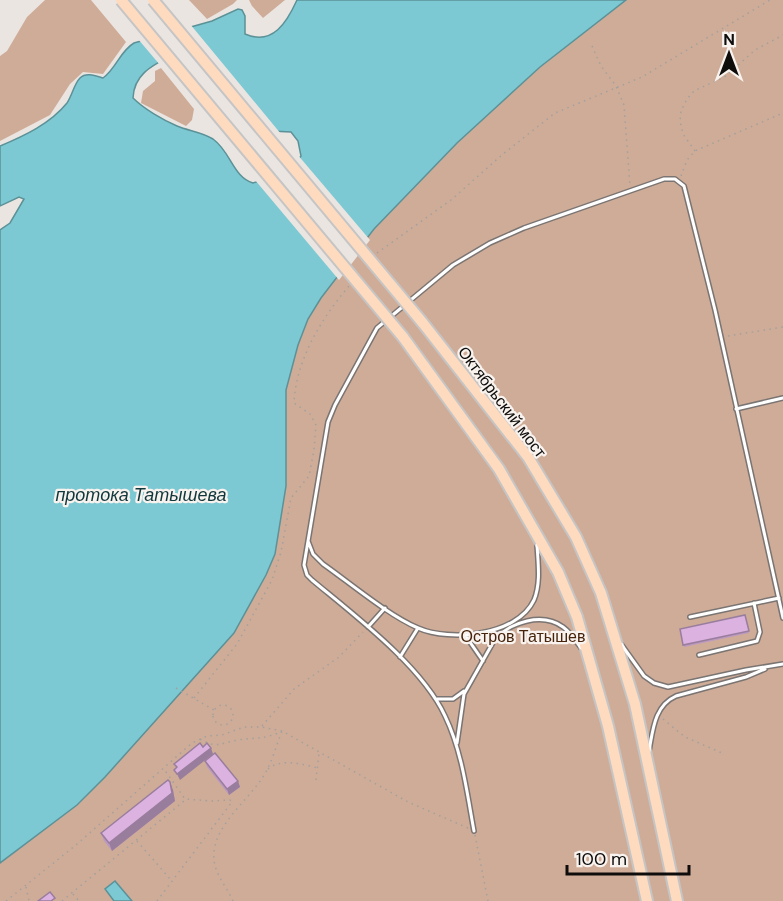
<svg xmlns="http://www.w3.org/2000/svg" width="783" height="901" font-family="'DM Sans',sans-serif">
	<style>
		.green { fill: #cfac98 }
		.water { fill: #7cc9d3; stroke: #5b9197; stroke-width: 1.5; fill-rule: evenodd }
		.pier { fill: #ebe5e2 }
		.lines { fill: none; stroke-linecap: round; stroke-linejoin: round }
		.service-casing { stroke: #7a7472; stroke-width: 6 }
		.primary-casing { stroke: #c5c5c5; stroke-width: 14 }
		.path { stroke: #a4a09d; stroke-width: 1.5; stroke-dasharray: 1.5 4.5; stroke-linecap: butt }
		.service { stroke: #fff; stroke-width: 3 }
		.primary { stroke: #fedabf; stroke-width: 10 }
		.primary-bridge-casing { stroke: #c5c5c5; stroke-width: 14; stroke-linecap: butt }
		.primary-bridge { stroke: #fedabf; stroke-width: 10 }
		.wall { fill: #bc99c1 }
		.shaded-wall { fill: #997d9d }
		.building { fill: #dbb2e0; stroke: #997d9d; stroke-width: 1.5 }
		.labels { text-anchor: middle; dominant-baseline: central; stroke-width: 4.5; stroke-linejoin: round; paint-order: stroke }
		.street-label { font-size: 16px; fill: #0e0d0c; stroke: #f9f3ef }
		.park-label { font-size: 16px; fill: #46230a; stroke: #f9f3ef }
		.water-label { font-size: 18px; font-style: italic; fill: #10373b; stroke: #f9f3ef }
	</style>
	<rect width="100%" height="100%" fill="#ebe5e2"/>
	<path class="green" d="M45,0H91L126,42L103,74L83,72L70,84L50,115L0,141V56L7,51L27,17Z
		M189,0H237L233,4L207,19Z
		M249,0H285L263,18L252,6Z
		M626,0H783V901H0V863L77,805L105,777L233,633L266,575L275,554L286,486V390L298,345L308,319L321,298L374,229L457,143L540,67Z
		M161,68L194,109L192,120L186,126L141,103L143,91L155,81V71Z"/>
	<path class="water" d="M297,0H626L540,67L457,143L374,229L321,298L308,319L298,345L286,390V486L275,554L266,575L234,633L105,777L77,805L0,863V230L10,223L24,199L19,197L0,206V146C24,136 50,124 67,103C72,96 74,84 80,78C86,72 96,76 103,78C116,69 120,51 134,43L212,21L238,9L242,10L245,16V34C273,46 287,22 297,0ZM176,53L201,55L270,131L291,132L298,141L301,156L289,171L253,183C233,177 231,152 213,139C202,132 189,131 177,126C163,120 144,109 133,98C134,72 156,64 176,53Z
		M115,881L132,901H114L105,889Z"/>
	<path class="pier" d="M190,24L281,134H269L199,58L177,56L160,65L138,39Z
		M297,154L370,240L339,280L255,180L287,169Z"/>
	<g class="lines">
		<defs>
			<path id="service" d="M736,409L783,398
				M308,541L313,554L323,564C350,583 388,615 418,628C450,642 517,636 534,600C541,583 538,563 537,545
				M690,617L779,598
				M368,627L385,608
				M465,635L483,661
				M621,644L644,676L654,683L668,687L746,670L783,664
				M699,655L757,641L760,632L754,603
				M400,657L418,628
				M437,699H453L464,691
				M457,743L464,694L495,639C511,622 542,612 563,627C570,632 576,641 581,648
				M649,751C653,730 654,706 676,696L746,677L765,669
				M474,831C467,793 462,751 445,716C422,666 354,615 312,580L307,575L304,565L328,422L335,405L377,328L453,265L490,243L524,228L664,179H675L684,186L715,310L783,618"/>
			<path id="primary" d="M422,322L528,457L576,537L601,593L635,704L677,901
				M403,337L499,469L558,572L577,617L608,726L647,901"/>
		</defs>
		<use href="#service" class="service-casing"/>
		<use href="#primary" class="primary-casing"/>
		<path class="path" d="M592,46L601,66L616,86L624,105L630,186
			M695,151L683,134L680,121L681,111L687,99L694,91L726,76L755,50L783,35
			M681,176L687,160L695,151L783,113
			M377,253L451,200L503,154L555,113L642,77L770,0
			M728,336L783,327
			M176,688L214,710
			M194,698L237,644L272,580L281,552L291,498L309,476L314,450L316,425L310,414L294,403C296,360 321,319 349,286
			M213 715a10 10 0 1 1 20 0a10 10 0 1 1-20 0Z
			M663,719L685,737L722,753
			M262,726L294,689L339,657L363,632
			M200,739C217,749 220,743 238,740C256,737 261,740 281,732
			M268,769C280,758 303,764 317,768
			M316,780L319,753
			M475,835L488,901
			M137,841L171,880
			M26,887L29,901
			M73,894L79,901
			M6,901L76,845L192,743L207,736L222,735L244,727H261L282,731L408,802L468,828
			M62,901L184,801
			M157,901L232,802L230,800L211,801L185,799L164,769
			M233,901C227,887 215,875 214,859C211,825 252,799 267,770C273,758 277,744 282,731"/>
		<use href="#service" class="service"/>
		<use href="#primary" class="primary"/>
		<defs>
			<path id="primary-bridge" d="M121,0L403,337
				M153,0L422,322"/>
		</defs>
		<use href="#primary-bridge" class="primary-bridge-casing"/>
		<use href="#primary-bridge" class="primary-bridge"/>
	</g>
	<path class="wall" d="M745,615L749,633L684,647L680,629Z
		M205,761L238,781L240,787L229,795L207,767Z
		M173,790L175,801L112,851L104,841L101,833Z"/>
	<path class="shaded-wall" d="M211,748L213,754L180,780L177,774Z
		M238,781L240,787L229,795L227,789Z
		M170,782L173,790L175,801L112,851L109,843Z"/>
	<path class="building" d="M745,615L749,631L683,645L680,629Z
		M200,743L203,747L207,743L211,748L177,774L174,770L177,767L174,764Z
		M215,753L238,781L227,789L205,761Z
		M168,780L170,782L172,793L109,843L101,833Z
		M50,892L55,898L51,901H38Z"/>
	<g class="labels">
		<g class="street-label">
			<text transform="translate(502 402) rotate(53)">Октябрьский мост</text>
		</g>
		<g class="park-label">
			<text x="523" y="636">Остров Татышев</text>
		</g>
		<g class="water-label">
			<text x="141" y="495">протока Татышева</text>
		</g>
	</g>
	<g transform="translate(729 54)" stroke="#f9f3ef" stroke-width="4.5" paint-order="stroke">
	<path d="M0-4.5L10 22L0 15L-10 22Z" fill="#0e0d0c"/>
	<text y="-9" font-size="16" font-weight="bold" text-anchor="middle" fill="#0e0d0c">N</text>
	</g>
	<path d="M567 865v9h122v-9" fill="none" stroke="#0e0d0c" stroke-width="3"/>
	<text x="576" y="865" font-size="18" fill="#0e0d0c" stroke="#f9f3ef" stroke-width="4.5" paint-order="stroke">100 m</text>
</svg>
